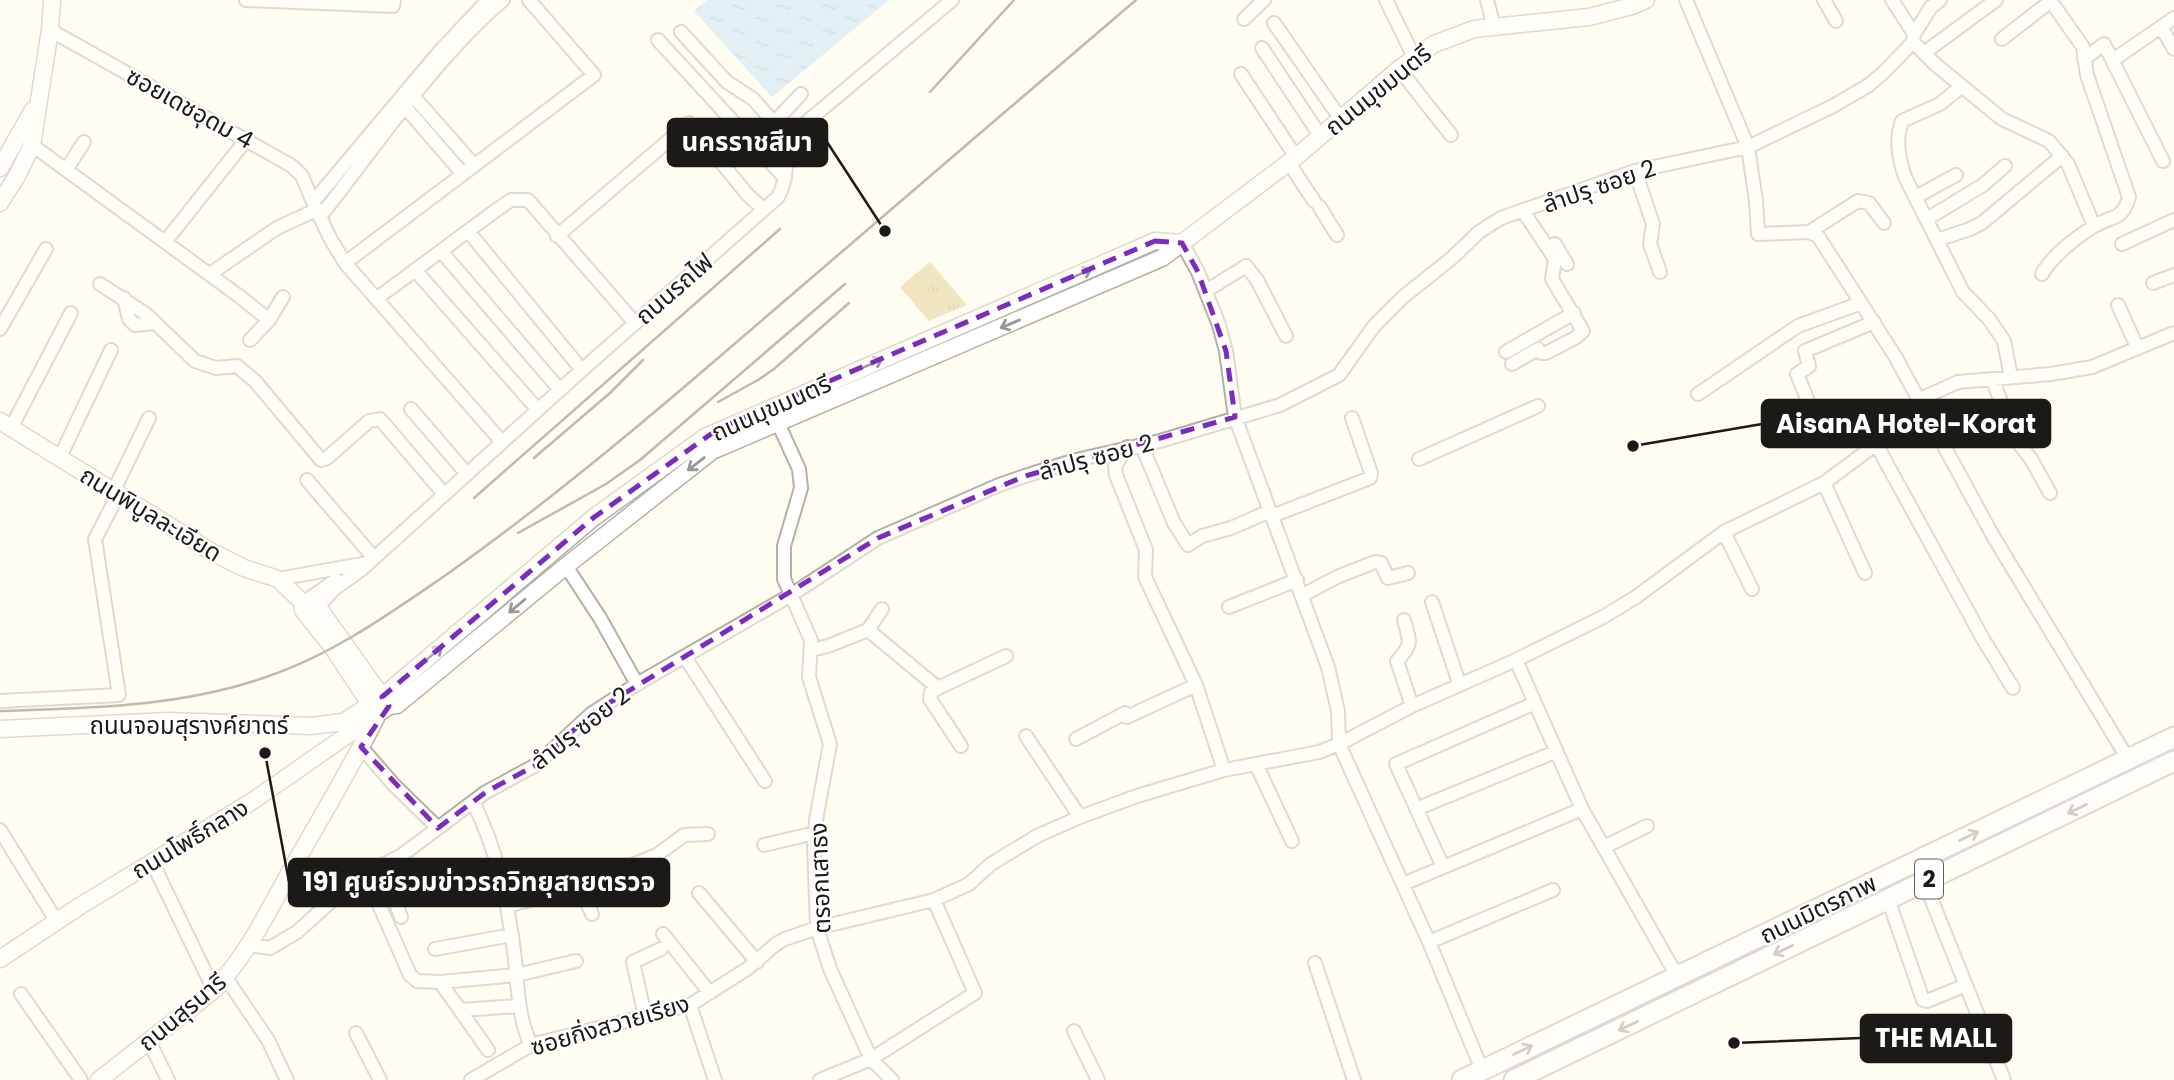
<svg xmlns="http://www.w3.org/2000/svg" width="2174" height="1080" font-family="Poppins,'Noto Sans Thai',sans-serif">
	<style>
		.park { fill: url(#park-tufts) }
		.water { fill: url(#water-ripples) }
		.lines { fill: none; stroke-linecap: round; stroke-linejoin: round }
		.minor-casing { stroke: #b4b1a7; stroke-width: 16 }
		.major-casing { stroke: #b4b1a7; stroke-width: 19 }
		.highway-casing { stroke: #b4b1a7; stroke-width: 23 }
		.minor { stroke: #fff; stroke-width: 12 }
		.major { stroke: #fff; stroke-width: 16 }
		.highway { stroke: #fff; stroke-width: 19 }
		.rail { stroke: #6c6b64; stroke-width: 2.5 }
		.oneway { stroke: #989896 }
		.marked { fill: none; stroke: #7b2cbf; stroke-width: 5; stroke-dasharray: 14 9; stroke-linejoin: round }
		.labels { text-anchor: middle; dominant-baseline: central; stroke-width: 5; stroke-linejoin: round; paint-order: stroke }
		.shield { fill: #fff; stroke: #5f5f5c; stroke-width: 2 }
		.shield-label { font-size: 23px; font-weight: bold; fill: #1b1a16 }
		.street-label { font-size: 24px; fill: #1b1a16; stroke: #fff }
		.leader { fill: none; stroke: #1b1a16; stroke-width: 2.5 }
		.callout-dot { fill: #1b1a16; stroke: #fff; stroke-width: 2.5 }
		.callout { fill: #1b1a16; stroke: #1b1a16; stroke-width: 2.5 }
		.callout-label { font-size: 26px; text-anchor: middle; font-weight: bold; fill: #fff }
	</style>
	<defs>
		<pattern id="park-tufts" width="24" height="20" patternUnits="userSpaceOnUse" patternTransform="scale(1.75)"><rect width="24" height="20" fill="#e1cb87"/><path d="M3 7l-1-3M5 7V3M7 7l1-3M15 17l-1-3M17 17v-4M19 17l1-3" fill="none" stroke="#c0ae74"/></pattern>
		<pattern id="water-ripples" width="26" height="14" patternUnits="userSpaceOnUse" patternTransform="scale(1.75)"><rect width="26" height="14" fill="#bfe2f9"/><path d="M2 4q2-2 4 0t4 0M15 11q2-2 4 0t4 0" fill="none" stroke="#a4c1d5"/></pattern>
	</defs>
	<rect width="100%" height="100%" fill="#fffcf1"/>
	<path class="park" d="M930,262L967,305L929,321L900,287Z"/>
	<path class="water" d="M707,0H889L772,97L694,11Z"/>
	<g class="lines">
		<defs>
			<path id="minor" d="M246,0L393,6L394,0
				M488,0L440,51L313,202L330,238L345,263L502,442
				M1386,0L1414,57
				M1487,0L1494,27
				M1686,0L1748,147L1756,201L1758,234L1809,232L1818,236L1895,356L1993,536L2128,759
				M1824,0L1836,21
				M1892,0L1914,34
				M1244,19L1264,0
				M1274,23L1340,118
				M2161,27L2174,49
				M50,30L292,166L302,176L313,202
				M681,32L727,82L753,99L790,141
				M2002,39L2051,1
				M658,40L785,178
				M1913,42L1935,64L2002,119L2049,141L2068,164L2094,226
				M1262,48L1321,137
				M1924,53L1996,0
				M2084,59L2104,44L2163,161
				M2113,60L2174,18
				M1399,69L1451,135
				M1241,74L1296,157
				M1962,86L1940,104L1902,121C1895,140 1899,159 1905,177L1963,292L1989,319L2004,341L2011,377
				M414,97L473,164
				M406,108L462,173
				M754,144L801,94
				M32,145L239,296L269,320
				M1289,163L1314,201
				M66,170L84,142
				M1635,171L1653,224L1650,244L1660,272
				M1916,197L1956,175
				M1319,206L1337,235
				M320,217C376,146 435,58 503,0
				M1927,219L1983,185L2005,166
				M468,231L582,370
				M1809,232L1858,201L1869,203L1884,223
				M557,236L689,123L747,194L764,210
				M1937,240L1970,229L1982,223L2062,156
				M165,242L246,140
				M1182,243L1198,272L1219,325L1226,351L1235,417L1328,667L1338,711L1339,744L1429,942L1482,1070
				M1555,244L1567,264
				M2122,244L2174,220
				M441,251L560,390
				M345,263L594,75L529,0
				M415,270L538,410
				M210,274L277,228L316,210
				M2042,274C2052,256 2076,237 2094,226C2112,216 2123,220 2129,197L2087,75L2083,47L2050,0
				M2153,283L2174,275
				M100,284L146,314L195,361L216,368L237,366L255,381L321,460L327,458L369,421L380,419L444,494
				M1206,291L1246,266L1257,280L1286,336
				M124,298L129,319L135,325L154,323
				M376,299L495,211L511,200H528L635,323
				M2118,305L2137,347
				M0,329L46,249
				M250,340L269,320L283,297
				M1506,352L1574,313
				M1512,364L1538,349L1541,353H1546L1575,338L1583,331L1552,279L1555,259L1523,211
				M1992,379L2017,441L2031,459L2050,493
				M1698,394L1798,326L1861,303
				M1920,399L1958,382L2051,374L2092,367L2174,333
				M1808,401L1797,374L1809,366L1805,351L1874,322
				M411,409L467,474
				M778,423L799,469L801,488L784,546V579L811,640L809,677L830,744L816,820L814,843L817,928L830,969L871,1059L892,1080
				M11,428L71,313
				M1876,444L1983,639L2013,688
				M1142,446L1174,523L1188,545L1202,536L1231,528L1270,511
				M1127,447L1115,466L1116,475L1146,550L1145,577L1196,685L1224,770
				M59,459L111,350
				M1419,459L1538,406
				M307,480L374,558
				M1824,483L1865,573
				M113,492L149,418
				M1272,516L1370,478L1371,473L1352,418
				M1724,532L1752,589
				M566,566L600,618L637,684
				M278,579L367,563
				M1303,595L1337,577L1375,562L1381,563L1388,578L1408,573
				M1432,602L1459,683
				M303,603L336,580
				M318,607L334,589L362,569L582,370L778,197C790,177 782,151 796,131L952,0
				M1229,607L1297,580
				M1404,620C1410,642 1413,644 1397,661L1412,706
				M868,630L882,609
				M811,650L828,646L868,630L938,688L1006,656
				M685,657L765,781
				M1516,660L1582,809L1677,976
				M938,688L931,692L930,699L961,746
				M0,701L119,695L95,539L118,495
				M1127,717L1196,685
				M1026,736L1080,817
				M1076,739L1125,713
				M361,747L394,785L438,828
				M1256,764L1292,841
				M473,802C497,849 507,899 514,951C518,983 517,1016 531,1045
				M1416,809L1555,752
				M0,830L57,922
				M764,845L815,833
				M1604,847L1647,826
				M152,862L214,990
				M382,866L401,917
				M1443,867L1396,764L1535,703
				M365,873L410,975L417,981L440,982L517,975L576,961
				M1924,881L2004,1080
				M1403,884L1582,809
				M577,887L657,855L684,835L708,834
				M699,893L757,962
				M1888,899L1923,1000L1927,1001L1966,985
				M507,906L577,887L582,891L592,914
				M663,934L710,993
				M1429,942L1553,890
				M249,945L270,948L297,932L357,878L402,855L486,792L536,765L591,714L637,684L791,595L878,538L999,485L1025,476L1076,460L1160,441L1280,405L1339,375L1374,326L1403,297L1452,258L1479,232L1501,218L1635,171L1748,147L1833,106L1869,85L1883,73L1913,42L1914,34L1931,7L1940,0
				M435,949L512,935
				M1315,963L1354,1080
				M226,978L268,1040L287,1080
				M440,982L460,1010L519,1006
				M21,994L81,1080
				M690,1005L715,1080
				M460,1010L488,1050
				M645,1016L633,962L661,949
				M1074,1031L1098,1080
				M356,1033L380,1080
				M149,1041L168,1080
				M471,1080L531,1045L690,1005L747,969L776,944L785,939L817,928L934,900L969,884L991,864L1037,836L1080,817L1137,796L1224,770L1319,752L1339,744L1412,706L1516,660L1603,617L1636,597L1724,532L1824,483L1925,408
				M820,1080L871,1059L975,993L934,900"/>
			<path id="major" d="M0,168L33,110
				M0,203L17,176L32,145L50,30L52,0
				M0,421L212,552L244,568L278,579L303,603H313L318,607L387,704
				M303,603V610L333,648L376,713
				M342,723L382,697L593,518L705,437L1155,241L1182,243
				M0,729L169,721L311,726L351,721
				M0,959L80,906L254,800L389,706L397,705L566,566L712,451L1162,258L1296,157L1399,69L1434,44L1474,29L1589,17L1632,6L1646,0
				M99,1080L214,990C247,955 269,910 292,868C321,818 350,769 376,718"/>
			<path id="highway" d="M1462,1080L2174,737
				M1514,1080L2174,761"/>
		</defs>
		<use href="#minor" class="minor-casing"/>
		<use href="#major" class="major-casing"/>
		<use href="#highway" class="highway-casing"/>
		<use href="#minor" class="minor"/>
		<use href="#major" class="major"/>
		<use href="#highway" class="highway"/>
		<path class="rail" d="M930,92L1014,0
			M718,402L758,380L774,369L849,303
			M534,458L610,393L643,360
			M474,498L780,229
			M518,533L606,484L640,460L845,284
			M0,711C89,708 181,707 266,677C332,655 389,614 446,575C539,509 624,439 711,364C852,243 994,121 1136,0"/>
	</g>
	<defs><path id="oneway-shaft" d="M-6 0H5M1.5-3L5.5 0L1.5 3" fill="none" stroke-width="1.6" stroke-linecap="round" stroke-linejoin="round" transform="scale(1.75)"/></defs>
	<g class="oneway">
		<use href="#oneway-shaft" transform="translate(1082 273) rotate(-24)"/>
		<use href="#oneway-shaft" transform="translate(1010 324) rotate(157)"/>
		<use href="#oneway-shaft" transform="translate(873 363) rotate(-24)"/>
		<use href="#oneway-shaft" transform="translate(696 464) rotate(142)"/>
		<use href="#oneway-shaft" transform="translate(517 606) rotate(140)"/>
		<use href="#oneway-shaft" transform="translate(434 653) rotate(-40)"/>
		<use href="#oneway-shaft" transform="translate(2077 809) rotate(155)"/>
		<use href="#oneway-shaft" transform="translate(1969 836) rotate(-26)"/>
		<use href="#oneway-shaft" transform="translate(1783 950) rotate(154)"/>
		<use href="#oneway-shaft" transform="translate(1628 1026) rotate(154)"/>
		<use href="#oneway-shaft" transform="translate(1523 1050) rotate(-26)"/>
	</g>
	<path d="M0 0H2174V1080H0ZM1155,241L1182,243L1198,272L1226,351L1235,417L1025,476L878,538L591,714L536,765L486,792L438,828L361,747L389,706L382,697L593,518L718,429Z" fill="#fffcf1" fill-opacity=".55" fill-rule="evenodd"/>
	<path class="marked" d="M1155,241L1182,243L1198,272L1226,351L1235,417L1025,476L878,538L591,714L536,765L486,792L438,828L361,747L389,706L382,697L593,518L718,429Z"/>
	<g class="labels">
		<rect class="shield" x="1915" y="859.5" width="28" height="39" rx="5"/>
		<g class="shield-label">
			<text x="1929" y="879">2</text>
		</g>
		<g class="street-label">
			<text transform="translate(1378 90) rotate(-39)">ถนนมุขมนตรี</text>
			<text transform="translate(190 108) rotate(29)">ซอยเดชอุดม 4</text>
			<text transform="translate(1599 186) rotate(-19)">ลำปรุ ซอย 2</text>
			<text transform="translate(674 289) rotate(-41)">ถนนรถไฟ</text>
			<text transform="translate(771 408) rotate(-24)">ถนนมุขมนตรี</text>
			<text transform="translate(1096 457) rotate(-15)">ลำปรุ ซอย 2</text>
			<text transform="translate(151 514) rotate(31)">ถนนพิบูลละเอียด</text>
			<text x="189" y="725">ถนนจอมสุรางค์ยาตร์</text>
			<text transform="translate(580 728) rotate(-38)">ลำปรุ ซอย 2</text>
			<text transform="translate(190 839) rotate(-31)">ถนนโพธิ์กลาง</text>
			<text transform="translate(820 878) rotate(-92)">ตรอกเสาธง</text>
			<text transform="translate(1818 909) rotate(-26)">ถนนมิตรภาพ</text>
			<text transform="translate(182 1012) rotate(-40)">ถนนสุรนารี</text>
			<text transform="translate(610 1025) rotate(-16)">ซอยกิ่งสวายเรียง</text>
		</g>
	</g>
	<path class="leader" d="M885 231L827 142M1633 446L1762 424M265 753L289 882M1734 1043L1861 1038"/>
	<g class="callout-dot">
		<circle cx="885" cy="231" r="7"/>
		<circle cx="1633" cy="446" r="7"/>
		<circle cx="265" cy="753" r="7"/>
		<circle cx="1734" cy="1043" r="7"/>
	</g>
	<g class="callout">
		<rect x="668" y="119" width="159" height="47" rx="7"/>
		<rect x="1762" y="400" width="288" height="47" rx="7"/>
		<rect x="289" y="859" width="380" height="47" rx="7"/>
		<rect x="1861" y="1015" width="150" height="47" rx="7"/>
	</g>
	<g class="callout-label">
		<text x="747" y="151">นครราชสีมา</text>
		<text x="1906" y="433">AisanA Hotel-Korat</text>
		<text x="479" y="891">191 ศูนย์รวมข่าวรถวิทยุสายตรวจ</text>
		<text x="1936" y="1047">THE MALL</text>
	</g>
</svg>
